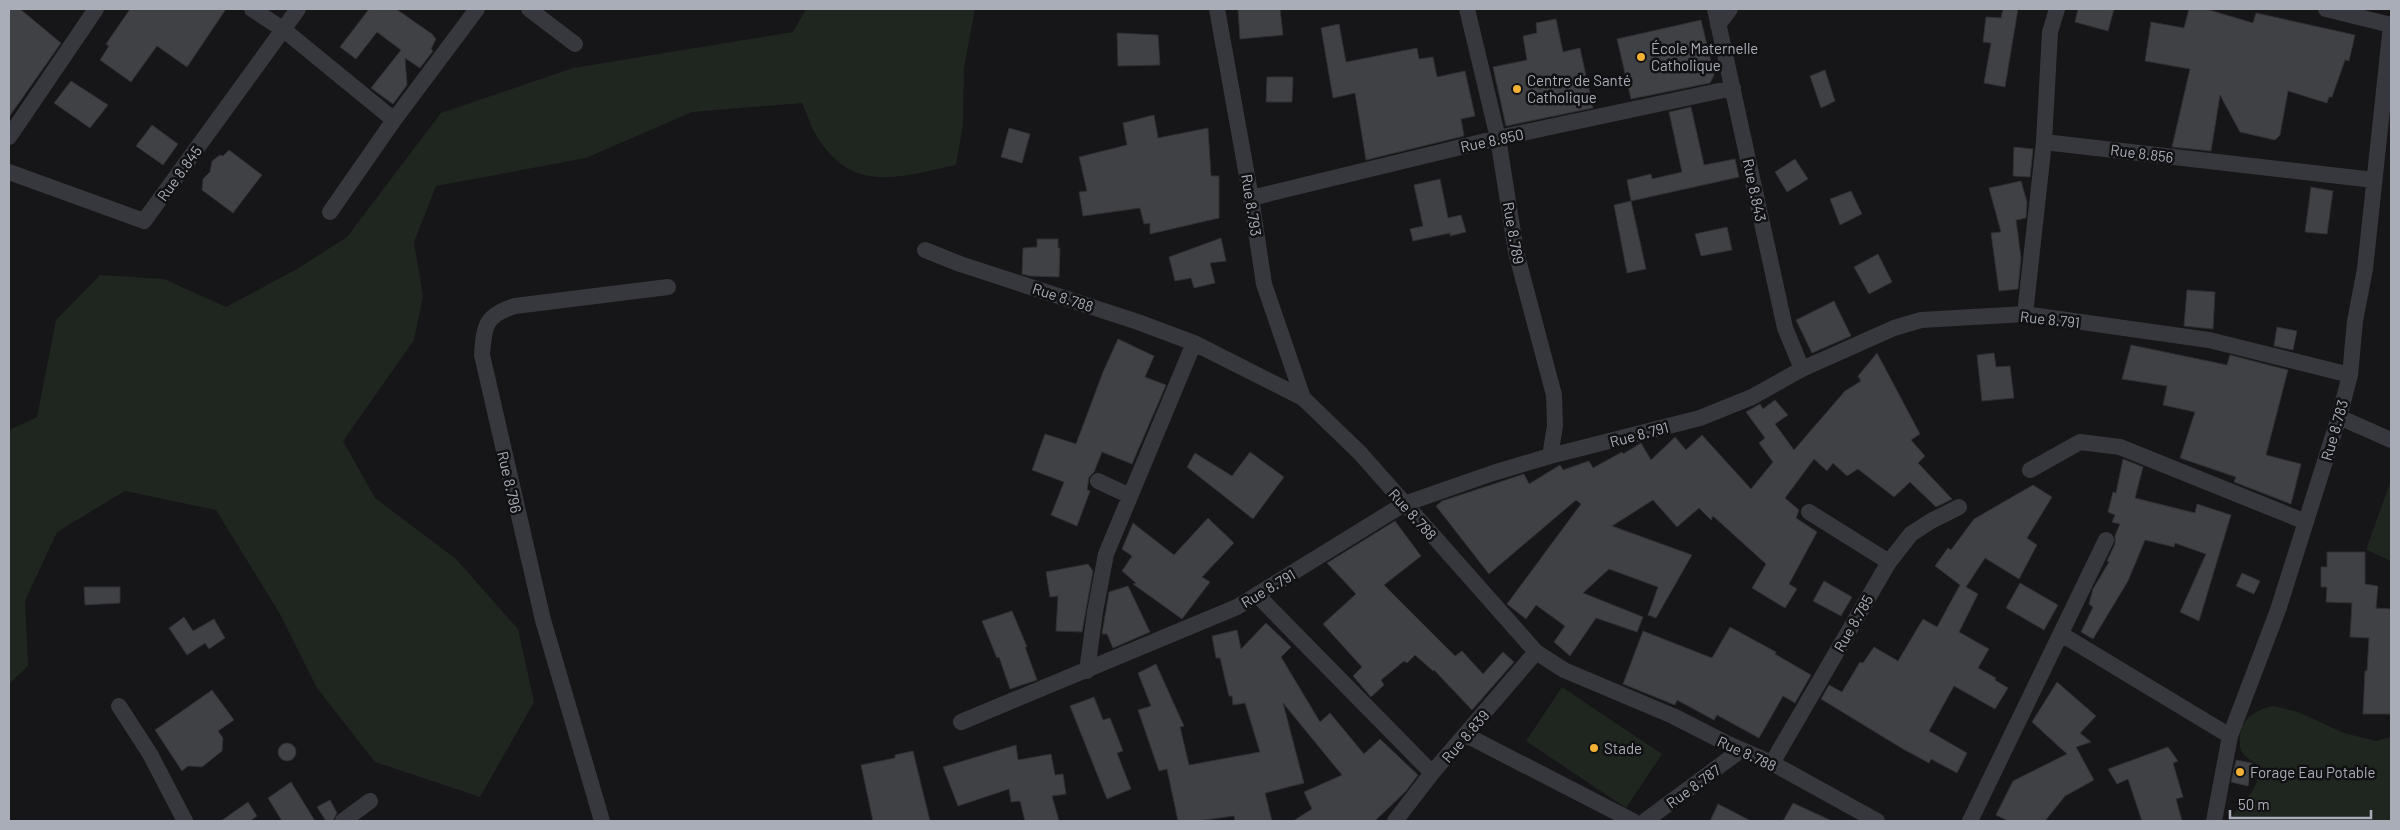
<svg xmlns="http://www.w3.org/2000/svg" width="2400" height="830" font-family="Barlow,sans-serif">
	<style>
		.green { fill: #1e261f }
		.building { fill: #404145; stroke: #303034 }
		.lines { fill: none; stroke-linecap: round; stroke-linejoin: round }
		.street { stroke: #37383d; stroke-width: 16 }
		.poi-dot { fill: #f2b134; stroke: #111113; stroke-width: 2 }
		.labels { text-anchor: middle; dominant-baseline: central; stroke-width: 5; stroke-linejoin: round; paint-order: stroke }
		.poi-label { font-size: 15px; fill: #a8adb8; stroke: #111113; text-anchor: start }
		.street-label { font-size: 15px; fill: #a8adb8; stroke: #111113 }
	</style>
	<rect width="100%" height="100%" fill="#161618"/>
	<path class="green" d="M806,9H975L964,68L963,124L956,165C899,177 852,195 816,135C810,125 807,113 802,103L692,112L586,158L436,186L414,242L423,296L414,340L343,441L375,498L456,559L518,629L534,702L480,797L375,762L317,688L280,614L216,510L125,491L57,532L25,601L28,666L9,684V430L37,417L56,320L100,275L164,279L226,307L297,269L347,237L441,113L573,68L793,32Z
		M2391,480V561L2367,550V547Z
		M1562,687L1662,754L1626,808L1526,741Z
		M2274,706L2298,712L2344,733L2376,741L2391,737V821H2228C2239,805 2256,794 2259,772C2260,764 2246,759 2242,752C2239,747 2240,742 2240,737C2241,717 2258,709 2274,706Z"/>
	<path class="building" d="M9,9H20L61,43L9,117Z
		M130,9H226L187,67L157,46L131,82L100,60L109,46L106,44Z
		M369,9H396L432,34L436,39L431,49L433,51L420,68L405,58L407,85L393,104L371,88L401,50L377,32L356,59L340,47Z
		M1238,9H1280L1283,35L1240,39Z
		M2003,9H2018L2005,87L1984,83L1991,43L1983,42L1986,17L2001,18Z
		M2078,9H2114L2108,31L2075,22Z
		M2189,9H2206L2253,23L2256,13L2355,35L2349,61L2345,60L2332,97H2329L2327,103L2288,91L2280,135L2275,140L2240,132L2220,95L2211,151L2172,147L2190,69L2145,61L2151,22L2184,28Z
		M1556,19L1563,52L1580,48L1593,108L1506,126L1493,67L1527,60L1523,36L1537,33L1536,23Z
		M1701,20L1714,75L1710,83L1631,99L1617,39Z
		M1339,24L1346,62L1417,48L1419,59L1433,57L1437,77L1465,71L1475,116L1461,119L1464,136L1366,160L1355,93L1333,98L1321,28Z
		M1117,33L1158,35L1160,65L1118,66Z
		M1825,70L1835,101L1821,108L1810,76Z
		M1267,77H1293L1292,102H1266Z
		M71,81L108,105L90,128L54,103Z
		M1691,107L1704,165L1735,159L1739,177L1631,201L1627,180L1651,174L1652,179L1682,172L1669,112Z
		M1154,115L1158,138L1208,128L1211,176H1219V218L1150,234V223L1144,224L1140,208L1083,216L1079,192L1087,191L1079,157L1127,145L1123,123Z
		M152,125L178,144L163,165L136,146Z
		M1009,128L1030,134L1022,163L1001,157Z
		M2014,147L2033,149L2030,177L2013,176Z
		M229,150L262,175L233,213L202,190L203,179L210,172L212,161L220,155L223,156Z
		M1795,159L1808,179L1787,192L1775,172Z
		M1440,179L1448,218L1461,215L1466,232L1450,236V233L1413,241L1410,229L1423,226L1414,185Z
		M2021,181L2027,202L2026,218L2016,220L2021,258L2018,289L1999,291L1991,233L2001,232L1989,188Z
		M2311,187L2333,191L2327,234L2305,232Z
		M1851,191L1862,214L1840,225L1830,199Z
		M1631,201L1646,269L1627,273L1614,205Z
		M1727,227L1732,250L1701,256L1695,234Z
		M1221,238L1226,261L1210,263L1215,283L1194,288L1191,278L1175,281L1169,257Z
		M1037,239H1058V248H1060L1059,277L1030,276L1022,274L1023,248L1037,247Z
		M1878,254L1892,282L1869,294L1854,267Z
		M2187,290L2215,292L2213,329L2184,326Z
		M1834,301L1851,336L1812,353L1796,320Z
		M2277,327L2297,331L2293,350L2274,346Z
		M1118,339L1154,356L1145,377L1166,385L1132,464L1102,452L1094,472L1089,477L1087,490L1090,491L1077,526L1051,515L1064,482L1032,470L1045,434L1076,444L1103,372Z
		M2131,345L2227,365L2230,355L2288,370L2266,455L2301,464L2291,504L2234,482L2236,477L2180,458L2195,412L2163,405L2167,386L2122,379Z
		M1877,353L1920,434L1911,440L1925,456L1918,463L1952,499L1936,507L1910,482L1894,497L1858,469L1847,476L1833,463L1827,471L1814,459L1785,498L1799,510L1796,518L1817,532L1789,584L1797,589L1785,608L1752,588L1766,564L1713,516L1711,520L1699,508L1677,527L1653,500L1612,526L1692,555L1656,618L1648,615L1658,587L1609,569L1583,593L1643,617L1637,632L1596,618L1570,656L1554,642L1565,626L1536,605L1526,619L1507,604L1581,504L1576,500L1489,574L1436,506L1442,501L1524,474L1529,484L1560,465L1563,470L1589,461L1593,468L1622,452L1623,454L1641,443L1651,460L1675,437L1686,450L1702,435L1751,489L1773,462L1759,443L1765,438L1746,412L1760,404L1763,409L1775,400L1788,415L1775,424L1794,450L1845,391L1861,381L1858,376Z
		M1994,353L1996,367L2010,366L2014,398L1982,401L1977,355Z
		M1250,452L1284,477L1253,519L1187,467L1195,453L1232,476Z
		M2123,459L2143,467L2135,498L2195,513L2197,504L2231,515L2199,621L2180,612L2206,554L2175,543L2174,547L2145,540L2128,581L2093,639L2081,632L2093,607L2089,604L2093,589L2109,562L2107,561L2115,544V536L2120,524L2112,522L2115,515L2108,512L2113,492L2116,493Z
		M2033,485L2052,497L2027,538L2037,545L2019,579L1985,558L1966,587L1978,594L1959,632L1989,649L1978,668L1996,678L1995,680L2008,688L1995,709L1954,686L1929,731L1967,753L1957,773L1931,759L1929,763L1903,749L1821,699L1829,685L1842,692L1860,662L1863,663L1874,647L1898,661L1923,619L1937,627L1960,585L1935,566L1948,548L1951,550L1974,519Z
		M1208,518L1234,543L1202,577L1210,582L1182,619L1133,584L1136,583L1122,571L1132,556L1122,549L1133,523L1174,555Z
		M1395,521L1421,556L1384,585L1455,656L1462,651L1483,674L1503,652L1514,662L1472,710L1434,670L1433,671L1415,655L1407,663L1404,661L1381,680L1384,685L1371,697L1353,676L1362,667L1323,624L1356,594L1327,563Z
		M2327,552H2365V584L2378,586L2376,608L2391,609V714H2363L2365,671H2367L2369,638L2350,637L2352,603L2326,602L2327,587H2321V567H2327Z
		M1088,564L1093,571L1082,632L1056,631L1058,596L1050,597L1046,572Z
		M2242,573L2260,581L2254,594L2236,586Z
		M1824,581L1852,597L1841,616L1813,601Z
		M2020,583L2058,605L2044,630L2006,608Z
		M1128,586L1150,632L1113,648L1107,634H1102L1109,592Z
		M84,587H120V603L85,605Z
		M1012,611L1027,647H1025L1037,680L1010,689L999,657L997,658L982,621Z
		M184,617L193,631L214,619L225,638L209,649L205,643L187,655L169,628Z
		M1266,623L1291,647L1281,657L1320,722L1330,713L1364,754L1380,739L1418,775L1406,791L1375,821H1293L1312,809L1304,792L1342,775L1283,703L1304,783L1265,793L1272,821H1235L1234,816L1197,821H1178L1167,769L1159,771L1138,710L1151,706L1138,673L1156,664L1184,726L1180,727L1189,765L1260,752L1245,703L1233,705L1232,696H1229L1220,658H1216L1212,636L1237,630L1241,649Z
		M1730,627L1776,652L1775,654L1811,675L1795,703L1783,696L1759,738L1717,715L1714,720L1677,700L1675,705L1623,684L1643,631L1712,658Z
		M2057,682L2096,716L2080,733L2091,742L2076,747L2094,780L2065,796L2045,821H2008L1996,815L2013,781L2067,754L2032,722Z
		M212,690L234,720L218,731L223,738L222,751L202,767L188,766L182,771L155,730Z
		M1094,697L1103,720L1110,718L1123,751L1117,753L1131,789L1107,799L1070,706Z
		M278 752a9 9 0 1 1 18 0a9 9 0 1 1-18 0Z
		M1016,745L1018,760L1051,754L1055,775L1063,774L1066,794L1052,796L1059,821H1025L1020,801L1011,802L1009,789L958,806L943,767Z
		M2168,747L2178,761L2173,763L2183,797L2176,799L2182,821H2142L2128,779L2117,784L2108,769Z
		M913,751L930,821H873L861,765L895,758V755Z
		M2236,760L2252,763L2248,786L2231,782Z
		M291,782L315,821H282L268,798Z
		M330,800L337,813L333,821H326L317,807Z
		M248,802L257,816L250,821H221Z
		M1793,803L1832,821H1783Z
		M1718,804L1751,821H1710Z"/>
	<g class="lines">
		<path class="street" d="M252,9L284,30L394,120
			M529,9L575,44
			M1217,9L1251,198L1264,284L1303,398
			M1467,9L1498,138L1516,252L1554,395L1555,426L1550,456
			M1715,9L1785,328L1802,369
			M2057,9L2050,32L2044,142L2374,180
			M2326,9L2391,25
			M1718,25L1730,9
			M9,137L96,9
			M9,172L144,221L298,9
			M1251,198L1498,138L1733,88
			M330,212L394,120L477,9
			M925,250L960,264L1138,322L1194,343L1303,398L1360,453L1536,652L1564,670L1673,716L1726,743L1772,763L1877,821
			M2025,314L2044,142
			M2339,417L2391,440
			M2030,470L2080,442L2120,447L2306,522
			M1098,481L1130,496
			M1809,512L1889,562
			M1257,595L1432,773
			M2061,634L2230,736
			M1087,671L1095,612L1106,554L1194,343
			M119,706L150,754L185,821
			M961,722L1237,607L1404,504L1493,473L1550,456L1700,418L1752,397L1802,369L1894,328L1921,320L2025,314L2209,340L2350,375
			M1466,735L1633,821
			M1772,763L1889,562L1911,534L1931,521L1959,507
			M343,821L370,801
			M602,821L543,620L482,355C484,326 485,315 515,306L668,287
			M1395,821L1432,773L1536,652
			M1645,821L1741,750
			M1970,821L2106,540
			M2214,821L2230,736L2278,610L2339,417L2350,375L2355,321L2365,269L2391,25"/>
	</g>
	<g class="poi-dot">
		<circle cx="1641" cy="57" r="5"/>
		<circle cx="1517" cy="89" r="5"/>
		<circle cx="1594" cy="748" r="5"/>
		<circle cx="2240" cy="772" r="5"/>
	</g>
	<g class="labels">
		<g class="poi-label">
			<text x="1651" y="48">École Maternelle<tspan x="1651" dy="17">Catholique</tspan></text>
			<text x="1527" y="80">Centre de Santé<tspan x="1527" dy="17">Catholique</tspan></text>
			<text x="1604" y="748">Stade</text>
			<text x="2250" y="772">Forage Eau Potable</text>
		</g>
		<g class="street-label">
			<text transform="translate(1492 140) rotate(-12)">Rue 8.850</text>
			<text transform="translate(2142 153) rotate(7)">Rue 8.856</text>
			<text transform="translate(179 173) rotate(-54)">Rue 8.845</text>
			<text transform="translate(1755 190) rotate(78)">Rue 8.843</text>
			<text transform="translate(1252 205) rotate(81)">Rue 8.793</text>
			<text transform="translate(1514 233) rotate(80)">Rue 8.789</text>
			<text transform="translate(1063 297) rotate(18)">Rue 8.788</text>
			<text transform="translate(2050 319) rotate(6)">Rue 8.791</text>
			<text transform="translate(2334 430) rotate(-74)">Rue 8.783</text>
			<text transform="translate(1639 434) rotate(-15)">Rue 8.791</text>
			<text transform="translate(510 482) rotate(77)">Rue 8.796</text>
			<text transform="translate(1413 514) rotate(48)">Rue 8.788</text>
			<text transform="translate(1268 588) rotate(-31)">Rue 8.791</text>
			<text transform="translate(1853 623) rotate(-60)">Rue 8.785</text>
			<text transform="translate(1465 736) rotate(-49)">Rue 8.839</text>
			<text transform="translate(1747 753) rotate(25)">Rue 8.788</text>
			<text transform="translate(1693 786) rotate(-36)">Rue 8.787</text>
		</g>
	</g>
	<rect width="2400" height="830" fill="none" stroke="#a8adb8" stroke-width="20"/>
	<path d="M2230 810v8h141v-8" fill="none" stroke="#a8adb8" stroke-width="2.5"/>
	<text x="2238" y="810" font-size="15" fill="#a8adb8" stroke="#111113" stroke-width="4" paint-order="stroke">50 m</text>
</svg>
